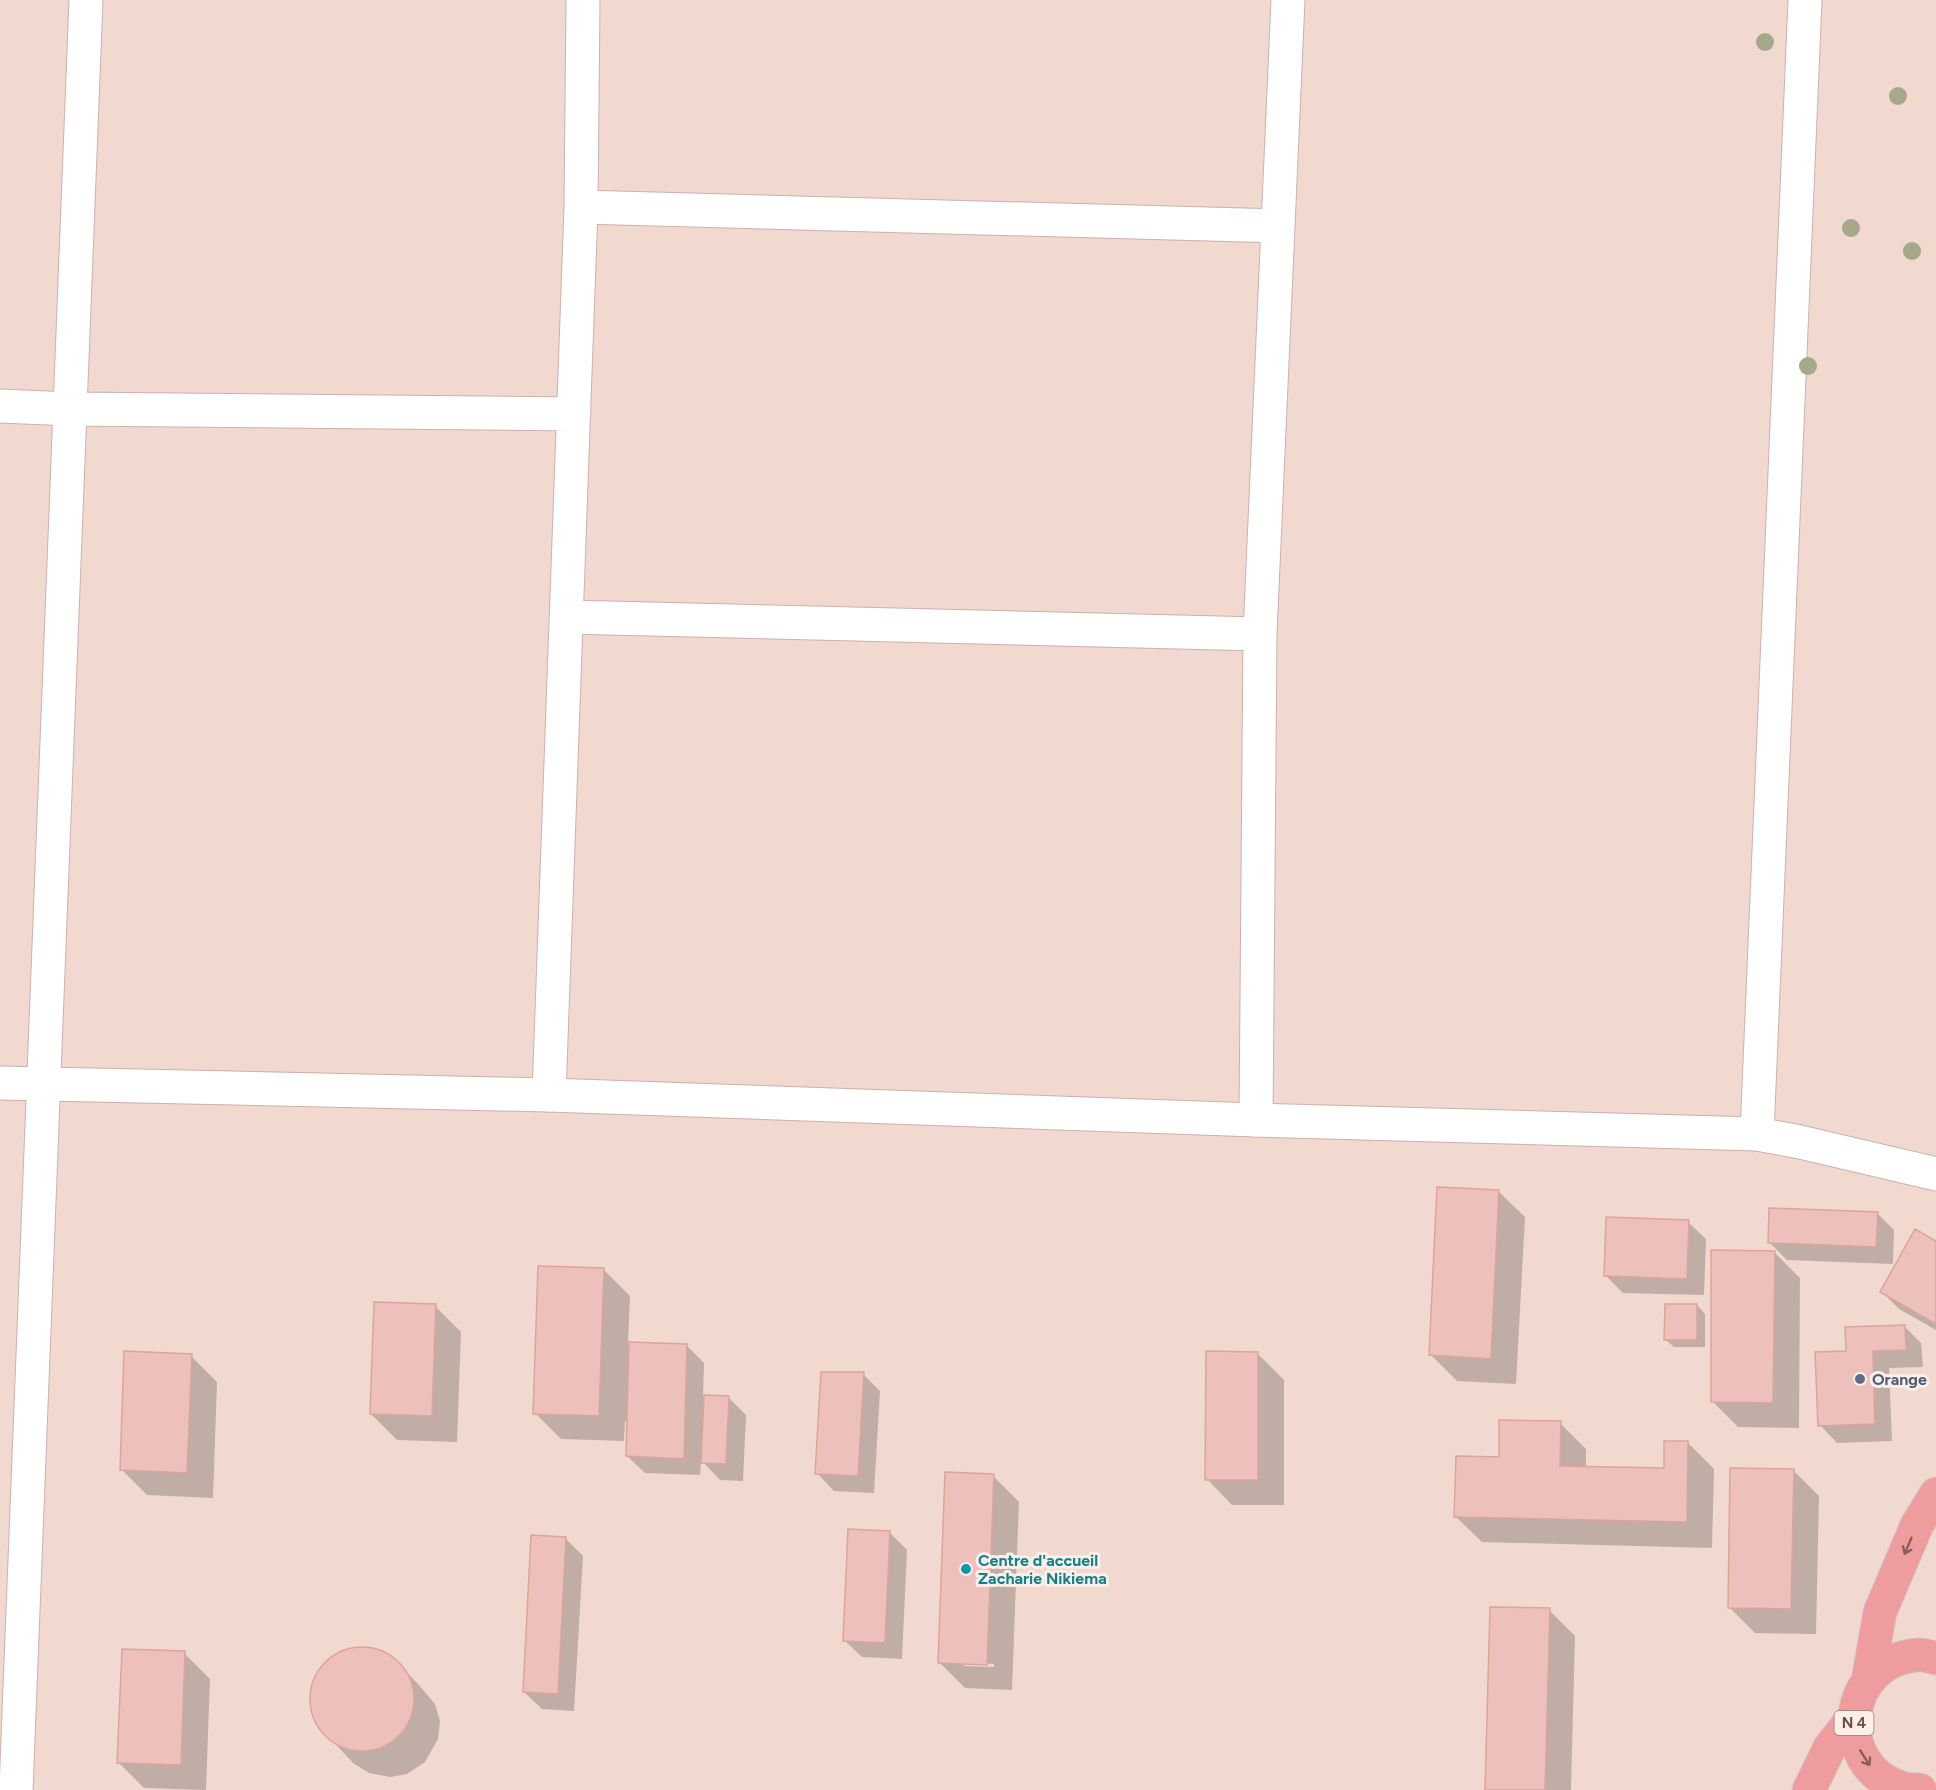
<svg xmlns="http://www.w3.org/2000/svg" width="1936" height="1790" font-family="Figtree,sans-serif">
	<style>
		.residential { fill: #f1d9d0 }
		.shadow { fill: #0003; fill-rule: evenodd }
		.building { fill: #edc0bb; stroke: #dea39d; stroke-width: 1.5 }
		.lines { fill: none; stroke-linecap: round; stroke-linejoin: round }
		.street-casing { stroke: #ccb1ac; stroke-width: 35 }
		.secondary-casing { stroke: #ceafa9; stroke-width: 35 }
		.highway-casing { stroke: #d4cac9; stroke-width: 35 }
		.street { stroke: #fff; stroke-width: 33 }
		.secondary { stroke: #fff; stroke-width: 33 }
		.highway { stroke: #ef9c9f; stroke-width: 33 }
		.tree { fill: #a5a98a }
		.oneway { stroke: #895d5b }
		.service-dot { fill: #5c6f8a; stroke: #fdeee7; stroke-width: 2 }
		.culture-dot { fill: #0f9aa8; stroke: #fdeee7; stroke-width: 2 }
		.labels { text-anchor: middle; dominant-baseline: central; stroke-width: 6; stroke-linejoin: round; paint-order: stroke }
		.shield { fill: #fdeee7; stroke: #9a7d79; stroke-width: 1.5 }
		.shield-label { font-size: 15px; font-weight: bold; fill: #6f4d4a }
		.service-label { font-size: 16px; font-weight: bold; fill: #4e5e75; stroke: #fdeee7; text-anchor: start }
		.culture-label { font-size: 16px; font-weight: bold; fill: #0d838f; stroke: #fdeee7; text-anchor: start }
	</style>
	<rect width="100%" height="100%" fill="#fae9e1"/>
	<path class="residential" d="M0,0H1936V1790H0Z"/>
	<path class="shadow" d="M1499,1192L1525,1217L1516,1384L1457,1381L1431,1355Z
		M1877,1213L1894,1230L1893,1264L1787,1260L1770,1243Z
		M1688,1222L1706,1239L1704,1295L1623,1293L1606,1276Z
		M1936,1242V1330L1899,1309L1882,1292Z
		M1774,1252L1800,1278L1799,1428L1738,1427L1712,1401Z
		M604,1270L630,1296L628,1344L687,1346L704,1363L703,1397L729,1398L746,1415L743,1481L720,1480L701,1460L700,1475L645,1473L627,1456L628,1421H625L624,1441L561,1439L535,1413Z
		M1697,1305L1705,1314V1347H1674L1665,1339Z
		M435,1306L461,1332L457,1442L397,1440L371,1414Z
		M1904,1326L1921,1343L1923,1367L1889,1368L1892,1441L1837,1443L1820,1425L1848,1353Z
		M1258,1354L1284,1380V1505H1232L1207,1479Z
		M191,1356L217,1382L213,1498L147,1495L121,1469Z
		M863,1374L880,1391L874,1493L834,1491L817,1473Z
		M1560,1423L1586,1449V1468L1665,1469L1688,1443L1714,1469L1712,1548L1482,1542L1456,1517L1500,1459Z
		M1793,1470L1819,1496L1816,1634L1755,1633L1729,1607Z
		M993,1476L1019,1502L1012,1690L965,1688L940,1663ZM964,1662L994,1664V1667L964,1666Z
		M890,1533L907,1550L902,1659L862,1657L844,1640Z
		M565,1538L583,1556L574,1711L542,1709L524,1692Z
		M1549,1610L1575,1636L1571,1790H1487Z
		M355,1648L373,1649L392,1657L418,1684L435,1704L440,1721L438,1739L425,1762L407,1774L390,1777L369,1773L353,1763L317,1724L312,1707L313,1683L325,1663L340,1653Z
		M184,1653L210,1679L206,1790L144,1788L118,1762Z"/>
	<path class="building" d="M1437,1187L1499,1190L1491,1359L1429,1355Z
		M1769,1208L1878,1212L1876,1247L1768,1243Z
		M1606,1217L1689,1220L1687,1279L1604,1276Z
		M1915,1229L1936,1241V1324L1880,1292Z
		M1711,1250L1775,1251L1773,1403L1711,1402Z
		M538,1266L604,1268L599,1416L533,1414Z
		M374,1302L436,1304L432,1416L370,1414Z
		M1665,1304H1697V1340H1664Z
		M1905,1325L1906,1350L1873,1351L1875,1424L1818,1426L1815,1352L1846,1351L1845,1327Z
		M629,1342L687,1344L684,1459L626,1456Z
		M124,1351L192,1354L187,1473L120,1470Z
		M1206,1351L1258,1352V1480H1205Z
		M821,1372H864L858,1476L815,1474Z
		M704,1395L729,1396L726,1464L701,1463Z
		M1499,1420L1561,1421L1560,1466L1664,1468V1441H1688L1687,1522L1454,1517L1456,1456L1499,1457Z
		M1730,1468L1794,1469L1791,1609L1728,1608Z
		M945,1472L994,1474L987,1665L938,1663Z
		M848,1529L890,1531L885,1643L843,1641Z
		M531,1535L566,1537L558,1694L523,1692Z
		M1490,1607L1550,1608L1545,1790H1485Z
		M310 1699a52 52 0 1 1 104 0a52 52 0 1 1-104 0Z
		M122,1649L185,1651L181,1765L117,1763Z"/>
	<g class="lines">
		<defs>
			<path id="street" d="M581,207L1278,226
				M0,406L70,409L574,414
				M567,617L1260,634
				M549,1095L581,207L583,0
				M1256,1120L1260,634L1288,0
				M1757,1134L1805,0
				M16,1790L86,0"/>
			<path id="secondary" d="M0,1083L549,1095L1256,1120L1757,1134L1800,1142L1936,1174"/>
			<path id="highway" d="M1868,1680L1880,1612L1917,1525L1936,1494
				M1809,1790L1830,1747L1853,1718
				M1920,1790C1914,1789 1907,1790 1902,1788C1830,1766 1843,1660 1918,1655C1923,1654 1930,1657 1936,1658"/>
		</defs>
		<use href="#street" class="street-casing"/>
		<use href="#secondary" class="secondary-casing"/>
		<use href="#highway" class="highway-casing"/>
		<use href="#street" class="street"/>
		<use href="#secondary" class="secondary"/>
		<use href="#highway" class="highway"/>
	</g>
	<g class="tree">
		<circle cx="1765" cy="42" r="9"/>
		<circle cx="1898" cy="96" r="9"/>
		<circle cx="1851" cy="228" r="9"/>
		<circle cx="1912" cy="251" r="9"/>
		<circle cx="1808" cy="366" r="9"/>
	</g>
	<defs><path id="oneway-shaft" d="M-6 0H5M1.5-3L5.5 0L1.5 3" fill="none" stroke-width="1.6" stroke-linecap="round" stroke-linejoin="round" transform="scale(1.5)"/></defs>
	<g class="oneway">
		<use href="#oneway-shaft" transform="translate(1908 1546) rotate(113)"/>
		<use href="#oneway-shaft" transform="translate(1865 1758) rotate(58)"/>
	</g>
	<circle class="service-dot" cx="1860" cy="1379" r="6"/>
	<circle class="culture-dot" cx="966" cy="1569" r="6"/>
	<g class="labels">
		<rect class="shield" x="1834.5" y="1711" width="39" height="24" rx="4.5"/>
		<g class="shield-label">
			<text x="1854" y="1723">N 4</text>
		</g>
		<g class="service-label">
			<text x="1872" y="1379">Orange</text>
		</g>
		<g class="culture-label">
			<text x="978" y="1560">Centre d'accueil<tspan x="978" dy="18">Zacharie Nikiema</tspan></text>
		</g>
	</g>
</svg>
